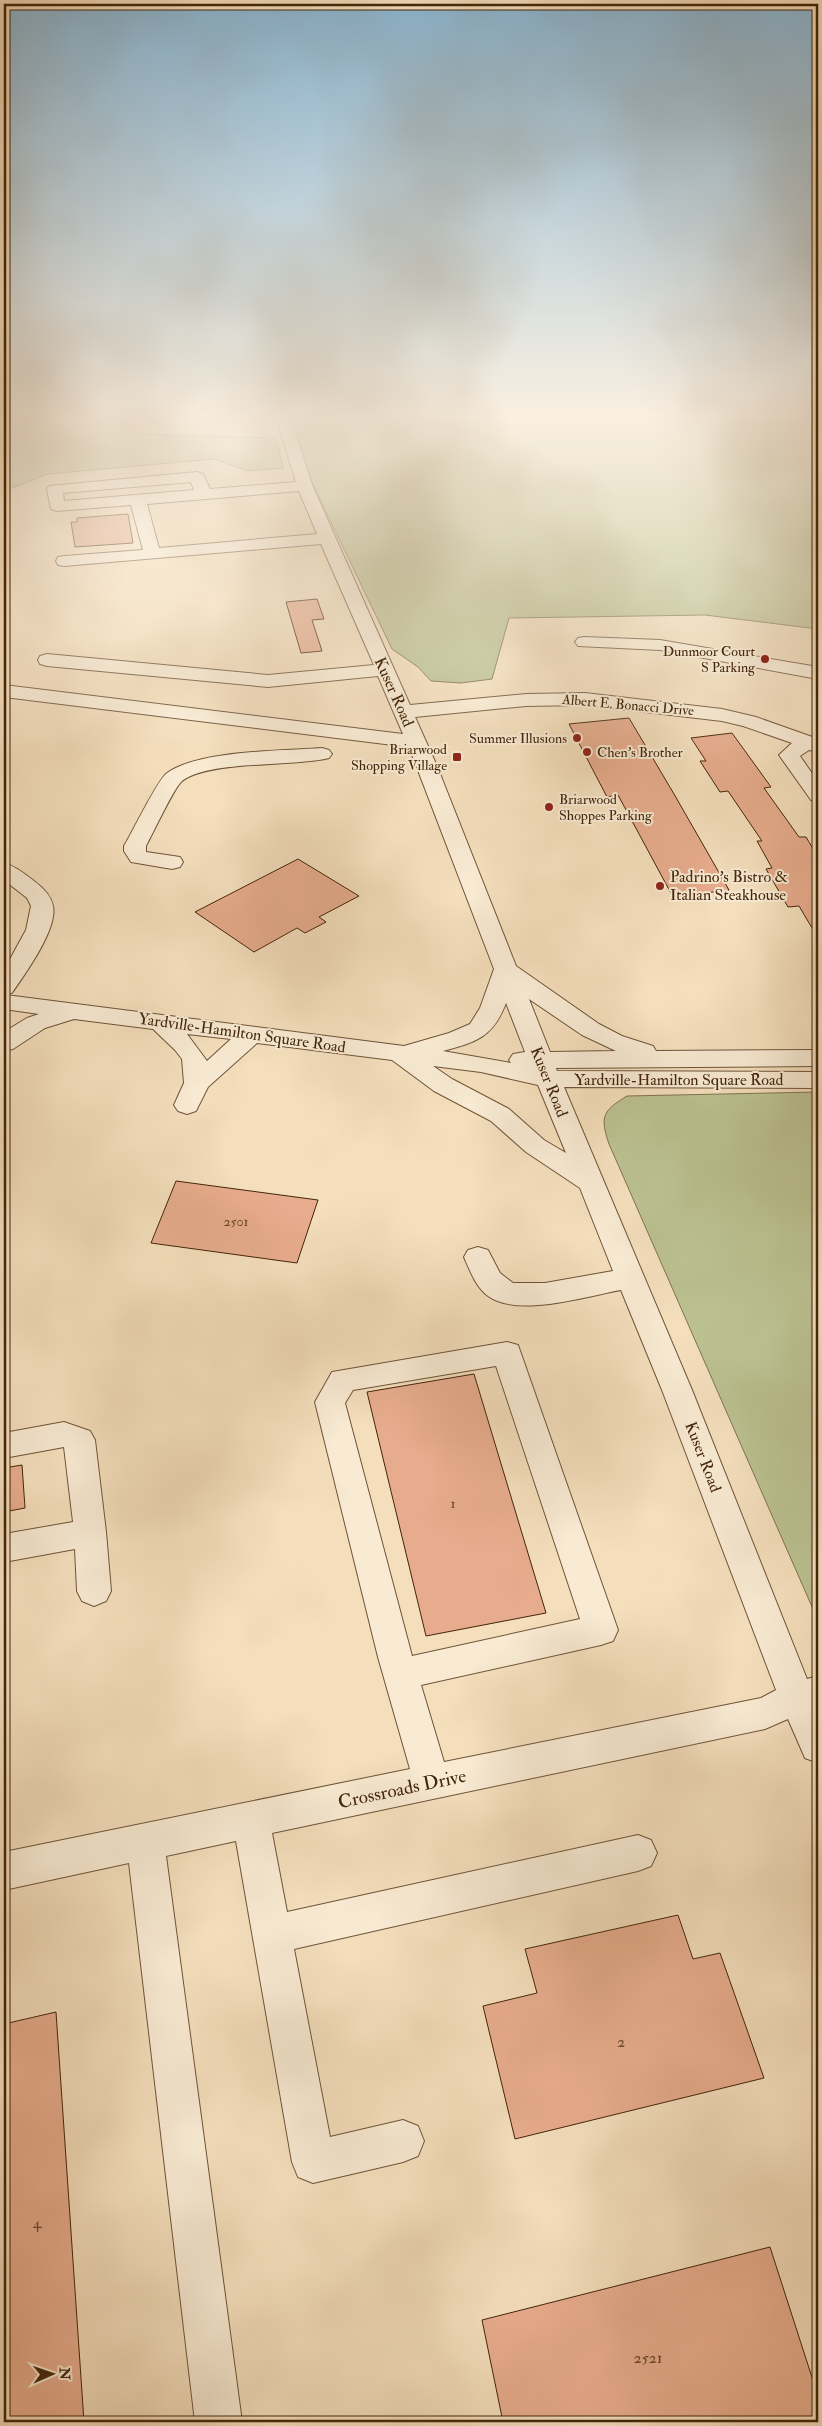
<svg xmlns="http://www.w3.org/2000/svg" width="822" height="2426" font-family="'IM FELL Double Pica',serif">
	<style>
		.green { fill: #bbc191; stroke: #7f734e }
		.building { fill: #e7ac8d; stroke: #43250a }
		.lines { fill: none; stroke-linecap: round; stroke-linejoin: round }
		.minor-casing { stroke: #6f5336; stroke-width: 2 }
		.minor { fill: #f8ead3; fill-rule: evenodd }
		.poi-dot { fill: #8f2418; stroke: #f8ead3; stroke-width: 2 }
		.labels { text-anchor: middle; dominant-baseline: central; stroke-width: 4; stroke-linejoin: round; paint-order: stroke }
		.far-poi-label { font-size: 14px; fill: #43250a; stroke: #f8ead3; text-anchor: end }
		.far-street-label { font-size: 14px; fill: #43250a; stroke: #f8ead3 }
		.number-label { font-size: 14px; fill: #6c472b }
		.street-label { font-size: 16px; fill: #43250a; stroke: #f8ead3 }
		.poi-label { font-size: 16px; fill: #43250a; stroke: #f8ead3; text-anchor: start }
		.near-number-label { font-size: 16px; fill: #6c472b }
		.near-street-label { font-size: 19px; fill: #43250a; stroke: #f8ead3 }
	</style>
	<rect width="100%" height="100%" fill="#f4debc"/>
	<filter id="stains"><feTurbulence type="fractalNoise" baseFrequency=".004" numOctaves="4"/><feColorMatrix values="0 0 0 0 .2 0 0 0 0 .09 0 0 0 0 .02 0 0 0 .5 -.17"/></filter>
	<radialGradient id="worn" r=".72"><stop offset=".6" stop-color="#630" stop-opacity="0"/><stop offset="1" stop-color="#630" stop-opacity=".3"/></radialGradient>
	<path class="green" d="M4,417H48L42,421L72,427L117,417L139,434L276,438L283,468L248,471L214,459L48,474L4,491Z
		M286,417H818V629L705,615L509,618L492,679L461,683L431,681L418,667L392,649L304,466Z
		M818,1092V1613L813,1609L609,1144C600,1117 602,1111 627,1096Z"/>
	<path class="building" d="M128,514L133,543L75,547L71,522H77V518Z
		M317,599L324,619L312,620L322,651L301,653L286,602Z
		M629,718L674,794L729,890L673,897L618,795L607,797L569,724Z
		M732,733L771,787L764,788L799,837H806L818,857V938L799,906L788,907L766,869L772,868L757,841H762L728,791L720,792L700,761H706L691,738Z
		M298,859L359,896L319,917L326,922L305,933L297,928L254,952L195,912Z
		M176,1181L318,1200L297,1263L151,1243Z
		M474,1374L546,1613L426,1636L367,1392Z
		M22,1465L25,1508L4,1512V1468Z
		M678,1915L693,1959L720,1953L764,2078L515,2139L483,2006L537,1993L525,1949Z
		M56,2012L84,2422H4V2024Z
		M770,2247L818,2396V2422H503L482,2320Z"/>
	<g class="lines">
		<defs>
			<path id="minor" d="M276,417H290L313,487L410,705L526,694L585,693L722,709L756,717L818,739V752L809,750L800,756L818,782V802L811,800L779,755L792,743L743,726L722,721L585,705L526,706L415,717L437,766L516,966L599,1024L622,1036L653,1046L656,1051L818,1050V1066L556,1068L557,1071L818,1072V1088L564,1087L692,1390L807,1679L818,1676V1763L805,1758L788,1719L765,1729L272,1833L287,1912L638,1835L651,1840L657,1853L651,1866L638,1871L294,1949L330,2137L403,2120L418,2126L424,2141L418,2156L403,2162L313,2183L298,2177L292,2162L236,1841L166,1856L242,2422H195L129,1863L4,1890V1852L410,1769L378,1657L315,1402L332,1372L507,1342L518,1345L618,1630L613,1641L601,1645L421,1685L444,1762L761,1698L776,1690L662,1390L621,1290C587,1296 518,1318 488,1296C476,1287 470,1271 464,1257L468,1250L478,1247L488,1250L500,1273L513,1283H545L613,1271L580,1188L526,1152L491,1121L434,1091L392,1060L257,1043L208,1087L196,1111L187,1114L178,1111L174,1105L184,1083L182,1059L175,1050L153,1029L74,1019L45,1028L13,1049L4,1051V1032L27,1018L39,1014L4,1009V970L26,930L31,906L27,898L4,880V863C15,866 25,874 34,881C42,887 51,895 53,906C58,929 25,974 12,993L6,995L404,1046L449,1033L470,1024L480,1008L494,969L409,747L4,697V685L403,734L378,676L268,687L47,666L40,664L38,660L40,656L47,654L268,675L374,665L321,544L64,566L58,565L56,561L58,557L64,556L143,550L131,505L57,511L51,509L47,489L49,486L197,472L203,474L210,489L296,482ZM191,482L194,490L64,501L63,493ZM299,491L317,534L159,548L147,504ZM529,999L582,1035L616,1051L550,1052ZM506,1003L525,1052L513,1054L509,1060L511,1063L443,1051C477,1042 493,1037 506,1003ZM187,1034L231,1039L207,1061ZM433,1066L481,1072L538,1085L566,1153L544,1140L509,1109L452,1079ZM496,1366L580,1619L412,1656L345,1403L353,1390Z
				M584,637L660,640L818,667V679L660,650L578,646L575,642L578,638Z
				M322,748L329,750L332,754L329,758C295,767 205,760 181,782C173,790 153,833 146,846V852L180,857L183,862L180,867L172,869L131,862L124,851V846C132,833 158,779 167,773C199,750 282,751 322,748Z
				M64,1422L90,1431L95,1440L106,1532L111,1591L106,1601L94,1606L82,1601L77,1591L75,1549L4,1562V1534L73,1522L64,1447L4,1458V1433Z"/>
		</defs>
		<use href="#minor" class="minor-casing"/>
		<use href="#minor" class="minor"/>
	</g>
	<linearGradient id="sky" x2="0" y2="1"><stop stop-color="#8ab7d5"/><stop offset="0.55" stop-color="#faf0e1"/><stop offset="1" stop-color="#faf0e1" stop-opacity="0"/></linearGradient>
	<rect width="822" height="757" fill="url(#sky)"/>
	<g class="poi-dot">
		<circle cx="765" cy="659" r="5"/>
		<circle cx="577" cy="738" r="5"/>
		<circle cx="587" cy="752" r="5"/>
		<rect x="452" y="752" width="10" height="10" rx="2.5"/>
		<circle cx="549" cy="807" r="5"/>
		<circle cx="660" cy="886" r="5"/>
	</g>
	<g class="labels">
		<g class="far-poi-label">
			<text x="755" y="651">Dunmoor Court<tspan x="755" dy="16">S Parking</tspan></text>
			<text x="567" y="738">Summer Illusions</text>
			<text x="447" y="749">Briarwood<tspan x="447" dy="16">Shopping Village</tspan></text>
			<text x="597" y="752" text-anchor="start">Chen's Brother</text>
			<text x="559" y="799" text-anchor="start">Briarwood<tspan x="559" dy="16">Shoppes Parking</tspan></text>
		</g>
		<g class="far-street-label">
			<text transform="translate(628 705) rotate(5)">Albert E. Bonacci Drive</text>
		</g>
		<g class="number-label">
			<text x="236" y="1221">2501</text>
			<text x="453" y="1503">1</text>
		</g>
		<g class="street-label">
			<text transform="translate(394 692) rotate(66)">Kuser Road</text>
			<text transform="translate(242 1033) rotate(8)">Yardville-Hamilton Square Road</text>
			<text x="679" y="1080">Yardville-Hamilton Square Road</text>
			<text transform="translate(549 1082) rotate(68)">Kuser Road</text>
			<text transform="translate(703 1457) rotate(69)">Kuser Road</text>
		</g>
		<g class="poi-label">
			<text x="670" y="877">Padrino's Bistro &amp;<tspan x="670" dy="18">Italian Steakhouse</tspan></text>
		</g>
		<g class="near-number-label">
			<text x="621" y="2042">2</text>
			<text x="37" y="2223">4</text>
			<text x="648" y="2358">2521</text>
		</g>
		<g class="near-street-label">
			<text transform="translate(402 1789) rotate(-12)">Crossroads Drive</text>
		</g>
	</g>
	<rect width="822" height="2426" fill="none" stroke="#f4debc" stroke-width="20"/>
	<rect x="5" y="5" width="812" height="2416" fill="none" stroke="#43250a" stroke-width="2.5"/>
	<rect x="10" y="10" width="802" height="2406" fill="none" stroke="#43250a"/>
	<g transform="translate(52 2374) rotate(88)" stroke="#f8ead3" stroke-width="4" paint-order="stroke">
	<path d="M0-4L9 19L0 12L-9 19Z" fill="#43250a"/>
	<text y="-8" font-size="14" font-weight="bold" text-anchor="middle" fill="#43250a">N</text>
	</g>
	<rect width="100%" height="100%" filter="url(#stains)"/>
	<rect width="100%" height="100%" fill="url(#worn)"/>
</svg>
